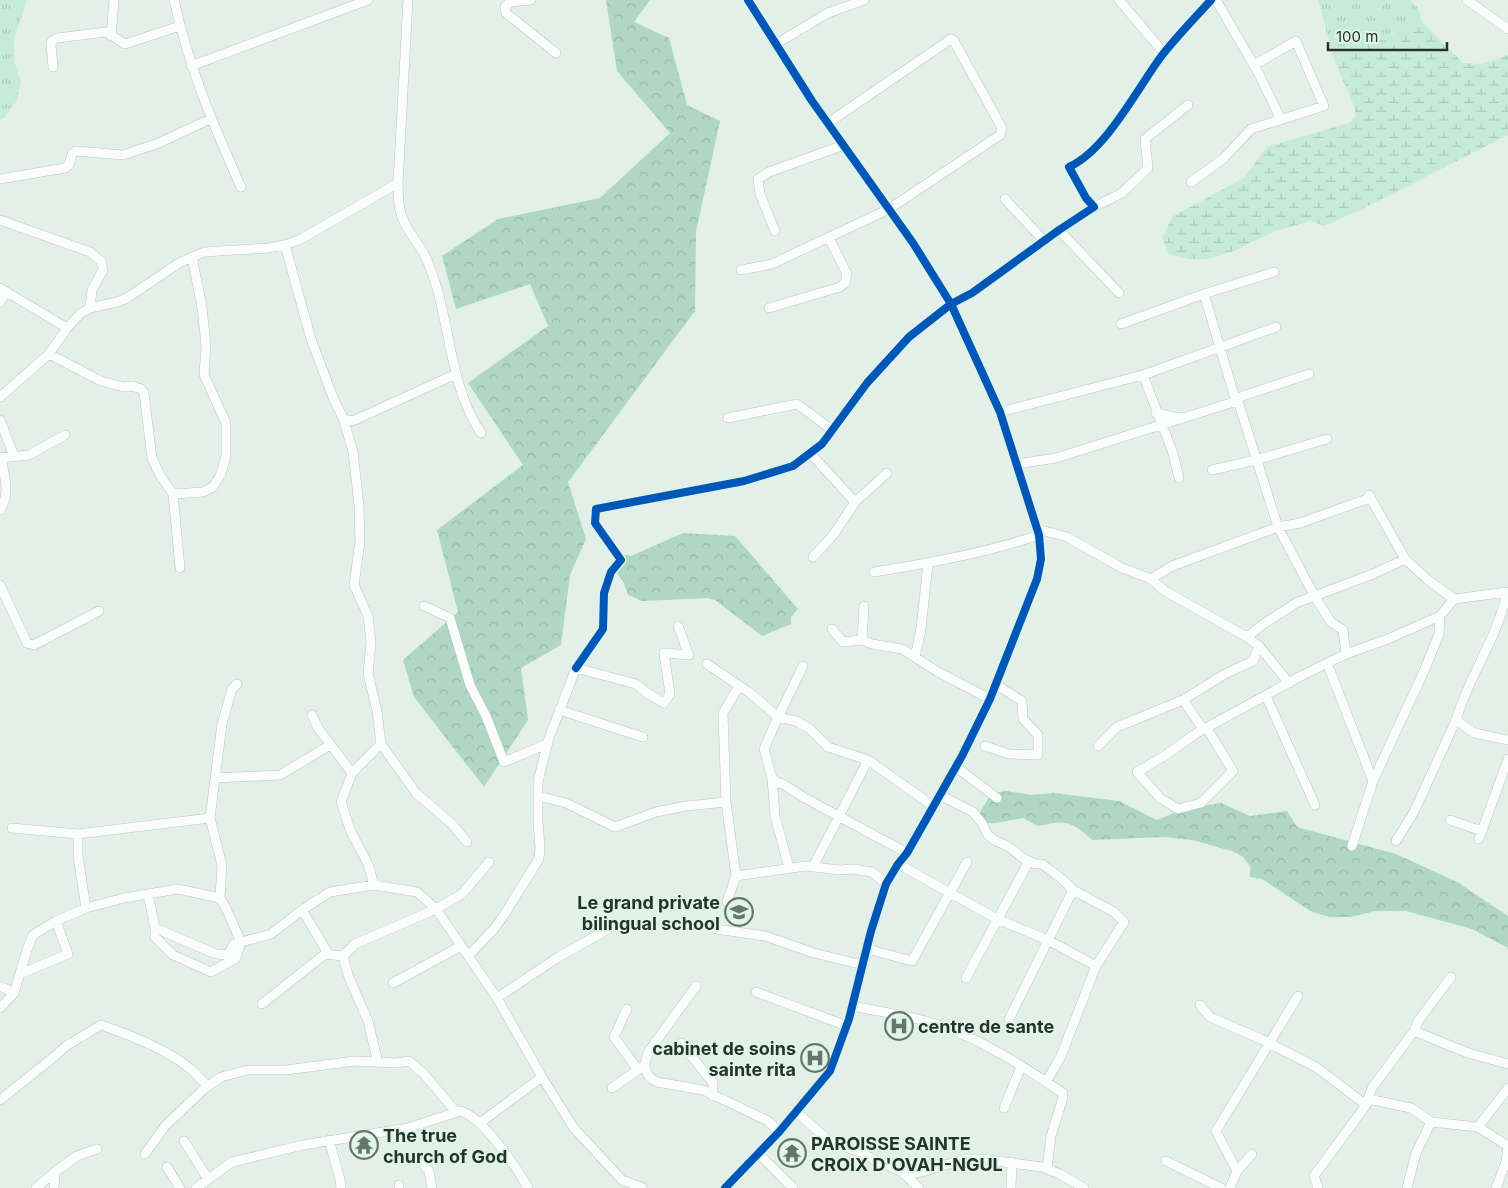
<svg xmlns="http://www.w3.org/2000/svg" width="1508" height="1188" font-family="Inter,sans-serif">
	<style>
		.grass { fill: url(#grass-tufts) }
		.forest { fill: url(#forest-crowns) }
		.wetland { fill: url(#wetland-marsh) }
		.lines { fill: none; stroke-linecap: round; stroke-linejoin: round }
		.minor-casing { stroke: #bbc6c0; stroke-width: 10 }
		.minor { stroke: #fbfdfc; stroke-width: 9 }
		.cycleway-casing { stroke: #ddf6e9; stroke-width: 11 }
		.cycleway { stroke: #0057b8; stroke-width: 8 }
		.labels { text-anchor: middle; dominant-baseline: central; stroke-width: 4; stroke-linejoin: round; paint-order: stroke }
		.poi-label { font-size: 18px; font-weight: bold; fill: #28312c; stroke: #ddf6e9; text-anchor: start }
	</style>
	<defs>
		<pattern id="grass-tufts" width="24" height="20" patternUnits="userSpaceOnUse" patternTransform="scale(1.25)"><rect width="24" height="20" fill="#c6ecd8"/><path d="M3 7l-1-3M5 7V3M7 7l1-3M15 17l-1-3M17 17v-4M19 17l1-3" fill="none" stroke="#aacbba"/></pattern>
		<pattern id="forest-crowns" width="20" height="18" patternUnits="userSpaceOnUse" patternTransform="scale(1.25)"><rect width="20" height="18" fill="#afd7c3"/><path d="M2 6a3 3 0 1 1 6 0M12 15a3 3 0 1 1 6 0" fill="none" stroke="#97b9a8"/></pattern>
		<pattern id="wetland-marsh" width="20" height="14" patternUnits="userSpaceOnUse" patternTransform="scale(1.25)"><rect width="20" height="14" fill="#c6ecd8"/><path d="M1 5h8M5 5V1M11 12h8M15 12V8" fill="none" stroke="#aacbba"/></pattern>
	</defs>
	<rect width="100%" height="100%" fill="#e3f0e9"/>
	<path class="grass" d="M0,0H27L14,40V61L21,82L16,102L3,119H0Z
		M1318,0H1411L1419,10L1422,22L1334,60Z"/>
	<path class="forest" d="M606,0H650L634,22L669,38L687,105L720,121L696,232L695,311L568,482L586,539L570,575L561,645L521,668L528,720L484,787L414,697L403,660L458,612L437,530L523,465L468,383L548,326L530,284L456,309L442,256L498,219L600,198L670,133L617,71Z
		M683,533L735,536L798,609L791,617V624L762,636L715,600L708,598L642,601L628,595L623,581L613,568L616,553L631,556Z
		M1006,791L1031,795L1054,793L1119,801L1157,820L1187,808L1221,803L1250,816L1287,811L1297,827L1396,854L1457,882L1508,916V948L1472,929L1406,911H1375L1351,917H1330L1312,912L1262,879L1250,877V866L1243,857L1232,851L1192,840L1164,837L1092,840C1070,820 1067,820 1038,826L1023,818L995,823H983L977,817L991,794Z"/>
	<path class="wetland" d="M1422,22L1463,63L1482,64L1508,55V135L1368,206L1325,226L1310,221L1275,231L1234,251L1208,259H1190L1169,254L1162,237L1173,216L1244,178L1267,147L1349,123L1355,117V108L1334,60Z"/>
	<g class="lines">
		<defs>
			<path id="minor" d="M174,0C189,68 213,124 241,187
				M408,0L398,183C398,193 398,204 401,214C405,229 417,241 424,254C428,261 431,271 434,279C451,329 450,387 481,433
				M531,0L510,2L505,7L506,13L556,53
				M1119,0L1164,53
				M1216,0L1259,74L1281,120
				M1467,0L1508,29
				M111,36L114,0
				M776,44L828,13L864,0
				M191,66L368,0
				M53,67L51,44L52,41L57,38L106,32L125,44L180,26
				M0,179L65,168L69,165L72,154L76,151L123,155L159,143L210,119
				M1191,182L1223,159L1251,129L1324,106L1296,41L1254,65
				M1005,199L1044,241
				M1094,207L1122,193L1148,168L1145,139L1188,105
				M0,220L90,252L101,261L103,270L92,290L90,308
				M1059,230L1119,293
				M775,231L760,194L758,179L769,172L844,145
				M285,245L311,339L334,400L343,418L349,421L355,420L456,374
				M741,270L772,264L889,209L1000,135L1002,128L954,41L951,39L828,123
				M0,288L67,328
				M1204,294L1235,398H1237L1278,527L1315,597L1331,622L1343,630L1346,654
				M0,302L7,292
				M769,308L840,287L845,283L847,274L829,238
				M1121,324L1204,294L1274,272
				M49,354L101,381L124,387L132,386L141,389L144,393L152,458L160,475L173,494L180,568
				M1143,375L1173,453L1179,478
				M0,397L49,354L67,328L80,314L90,308L117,302L127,298L179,263L204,252L268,248L285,245L301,239L398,183
				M1237,398L1309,374
				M1000,412L1143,375L1276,327
				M1156,413L1178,418L1181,417
				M343,418L353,451L359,506L360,541L354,585L368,616L371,642L368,674L377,711L381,744L352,773L341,802L351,832L368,864L374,885
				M728,418L797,404L832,430
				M0,420L14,456
				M810,453L855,502
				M0,458L29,455L65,435
				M1016,464L1056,458L1237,401
				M1212,470L1256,460L1327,439
				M173,494L203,492L213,487L221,474L226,456V423L204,375L206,346L202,307L192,257
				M1369,495L1405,559L1428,580L1454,599L1508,592
				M0,510C11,494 4,475 1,457
				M1037,529L1067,537L1122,568L1151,579L1165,591L1247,637L1259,646L1289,683
				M813,557L834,534L855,502L887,473
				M874,572C930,563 985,553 1039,535
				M1151,579L1172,566L1278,527L1300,523L1370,498
				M0,585L27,643L34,645L99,611
				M1507,592C1498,637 1469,676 1456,720L1474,733L1508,740
				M424,606L450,618L470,685L486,716L504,762L547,744
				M832,629L843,642L862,640L872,644L902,649L938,672L990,699
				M1247,637L1262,625L1296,603L1373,574L1405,559
				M862,640L864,606
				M915,657L921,629L928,563
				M1327,663L1373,781
				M707,664L750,693L778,717L796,721L810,729L828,747L868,760L933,806
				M576,668L603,629L604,593L611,572L621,560L595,523L596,509L744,481L793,466L822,444L867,383L909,337L951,304L972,293L1059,230L1094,207L1086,198L1069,167C1106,150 1136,91 1160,58C1175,38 1194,19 1211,0
				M1266,696L1315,805
				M1183,700L1203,729
				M559,710L643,737
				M312,715L318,728L352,773
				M1206,727L1233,771L1201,803L1178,809L1160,798L1137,772L1166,755L1195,734L1299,677L1346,654L1388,639L1440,616
				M381,744L416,793L452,824L467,842
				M985,746L1009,754L1038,755V735L1023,719L1022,701L995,684
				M1098,746L1117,727L1183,700L1225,674L1253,661L1259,646
				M956,767L997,798
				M215,778L280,775L330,745
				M772,778L778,783L783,784L803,797L907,853
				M940,795L973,812L982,823L988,835L994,840L1009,847L1023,858L1035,864H1042L1062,879L1073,890L1114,912L1124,922L1096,966L1061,1056L1046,1082
				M538,796L566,803L615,827L656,812L686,806L726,802L736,876L727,902
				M726,802L723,713L739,686
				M1450,820L1482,831
				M12,828L78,834L210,818
				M78,834V856L86,908
				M1479,839L1508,759
				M1396,841L1414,812L1456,720
				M1352,846L1373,781L1424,671L1439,634L1440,616L1454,599
				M898,864L997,919L1048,940L1096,966
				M813,867L868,760
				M789,868L775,816L772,778L764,749L778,717L803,666
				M736,876L806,866L840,870L853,869L872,872L886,884
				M148,894L155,928L216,954L228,955L234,944L271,934L302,910L330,892L374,885L417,892L436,909L497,998L542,1077L573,1127L622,1180L643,1188
				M220,898L222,865L210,818L222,724L232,689L237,684
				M302,910L328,953
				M716,929L765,936L814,953L863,965
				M867,949L912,961L967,862
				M343,956L348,975L368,1021L378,1063
				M468,956L494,929L504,915L539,859L540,847L538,822V782L541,769L549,738L576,668L636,684L647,693L664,703L670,694L664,653L689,655L678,626
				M20,974L68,954L56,921
				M966,978L1029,861
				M393,983L461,946
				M0,986L14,993L0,1008
				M696,986L649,1051C643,1064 643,1076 657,1082L703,1090L768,1121L779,1132
				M756,992L847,1026
				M14,993L27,950L33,935L56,921L86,908L124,898L178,889L220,898L225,906L241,942L236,958L211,972L173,955L155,937V928
				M497,998L557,958L617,924
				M262,1004L325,954L343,956L355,944L436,909L462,894L489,862
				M1200,1005L1210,1017L1261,1039L1316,1067L1366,1105
				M853,1006C881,1012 912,1016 939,1025C981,1039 1026,1068 1063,1093L1062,1101L1051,1136L1047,1168
				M627,1009L614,1037L638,1070
				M1009,1019L1073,890
				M1414,1031L1418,1021L1451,977
				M681,1043L713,1083V1096
				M612,1088L642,1067
				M1368,1099L1411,1108L1431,1122L1478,1127L1508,1146
				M0,1100L55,1056L66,1046L101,1025C127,1034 167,1050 188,1067C195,1072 201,1080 208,1086
				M1004,1108L1021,1067
				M796,1112L832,1143L854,1150L902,1172L913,1173L922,1172L965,1159H981L1042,1167L1060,1174L1084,1188
				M480,1123L542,1077
				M1478,1127L1508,1088
				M329,1140L340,1179L341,1188
				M184,1141L208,1179
				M758,1153L793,1188
				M145,1154L165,1126L204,1089L221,1077L248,1070H286L355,1061L396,1063L409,1061L424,1074L456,1112
				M1166,1161L1221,1188
				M424,1165L429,1171L432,1188
				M167,1167L180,1188
				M1237,1171L1216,1131L1298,996
				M902,1172L919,1188
				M399,1185V1188
				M36,1188L55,1172
				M54,1188L55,1172L77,1156L97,1149
				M196,1188L232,1162L303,1145L408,1128L460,1111C482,1116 517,1168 528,1188
				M725,1188L779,1132L830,1071L849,1019L871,931L886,884L898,864L907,853L962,756L990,699L1037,579L1041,559L1039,535L1000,412L951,304L913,243L812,101L748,0
				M1011,1188L1012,1162
				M1230,1188L1237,1171L1252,1154
				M1318,1188L1314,1176L1366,1105L1372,1088L1414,1031L1468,1053L1508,1064
				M1407,1188L1416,1153L1431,1122
				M1496,1188L1506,1162L1508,1146"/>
		</defs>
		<use href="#minor" class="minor-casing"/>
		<use href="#minor" class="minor"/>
		<defs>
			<path id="cycleway" d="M576,668L603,629L604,593L611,572L621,560L595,523L596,509L744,481L793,466L822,444L867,383L909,337L951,304L972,293L1059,230L1094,207L1086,198L1069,167C1106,150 1136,91 1160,58C1175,38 1194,19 1211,0
				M725,1188L779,1132L830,1071L849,1019L871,931L886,884L898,864L907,853L962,756L990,699L1037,579L1041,559L1039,535L1000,412L951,304L913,243L812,101L748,0"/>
		</defs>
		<use href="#cycleway" class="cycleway-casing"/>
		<use href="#cycleway" class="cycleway"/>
	</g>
	<defs>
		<symbol id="school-ring" viewBox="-11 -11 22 22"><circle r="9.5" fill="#ddf6e9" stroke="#69746e" stroke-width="1.5"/><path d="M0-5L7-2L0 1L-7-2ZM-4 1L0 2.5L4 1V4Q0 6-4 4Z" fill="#69746e"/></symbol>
		<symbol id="hospital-ring" viewBox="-11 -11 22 22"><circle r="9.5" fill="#ddf6e9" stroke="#69746e" stroke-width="1.5"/><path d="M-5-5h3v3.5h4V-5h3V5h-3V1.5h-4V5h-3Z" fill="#69746e"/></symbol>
		<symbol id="temple-ring" viewBox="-11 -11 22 22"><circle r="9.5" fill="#ddf6e9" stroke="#69746e" stroke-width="1.5"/><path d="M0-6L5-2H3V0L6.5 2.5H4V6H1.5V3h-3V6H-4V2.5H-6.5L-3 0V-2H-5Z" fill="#69746e"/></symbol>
	</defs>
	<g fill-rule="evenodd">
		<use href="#school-ring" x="723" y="896" width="32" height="32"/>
		<use href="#hospital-ring" x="883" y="1010" width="32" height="32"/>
		<use href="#hospital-ring" x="799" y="1042" width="32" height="32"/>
		<use href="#temple-ring" x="348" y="1129" width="32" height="32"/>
		<use href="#temple-ring" x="776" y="1137" width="32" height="32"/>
	</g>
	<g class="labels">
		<g class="poi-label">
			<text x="720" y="902" text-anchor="end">Le grand private<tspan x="720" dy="21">bilingual school</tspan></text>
			<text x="918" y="1026">centre de sante</text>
			<text x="796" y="1048" text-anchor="end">cabinet de soins<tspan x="796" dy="21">sainte rita</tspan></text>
			<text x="383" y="1135">The true<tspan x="383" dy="21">church of God</tspan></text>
			<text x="811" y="1143">PAROISSE SAINTE<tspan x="811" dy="21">CROIX D'OVAH-NGUL</tspan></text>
		</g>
	</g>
	<path d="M1328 42v8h119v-8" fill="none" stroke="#28312c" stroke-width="2.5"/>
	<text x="1336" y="42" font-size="15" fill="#28312c" stroke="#ddf6e9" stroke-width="4" paint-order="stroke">100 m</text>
</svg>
